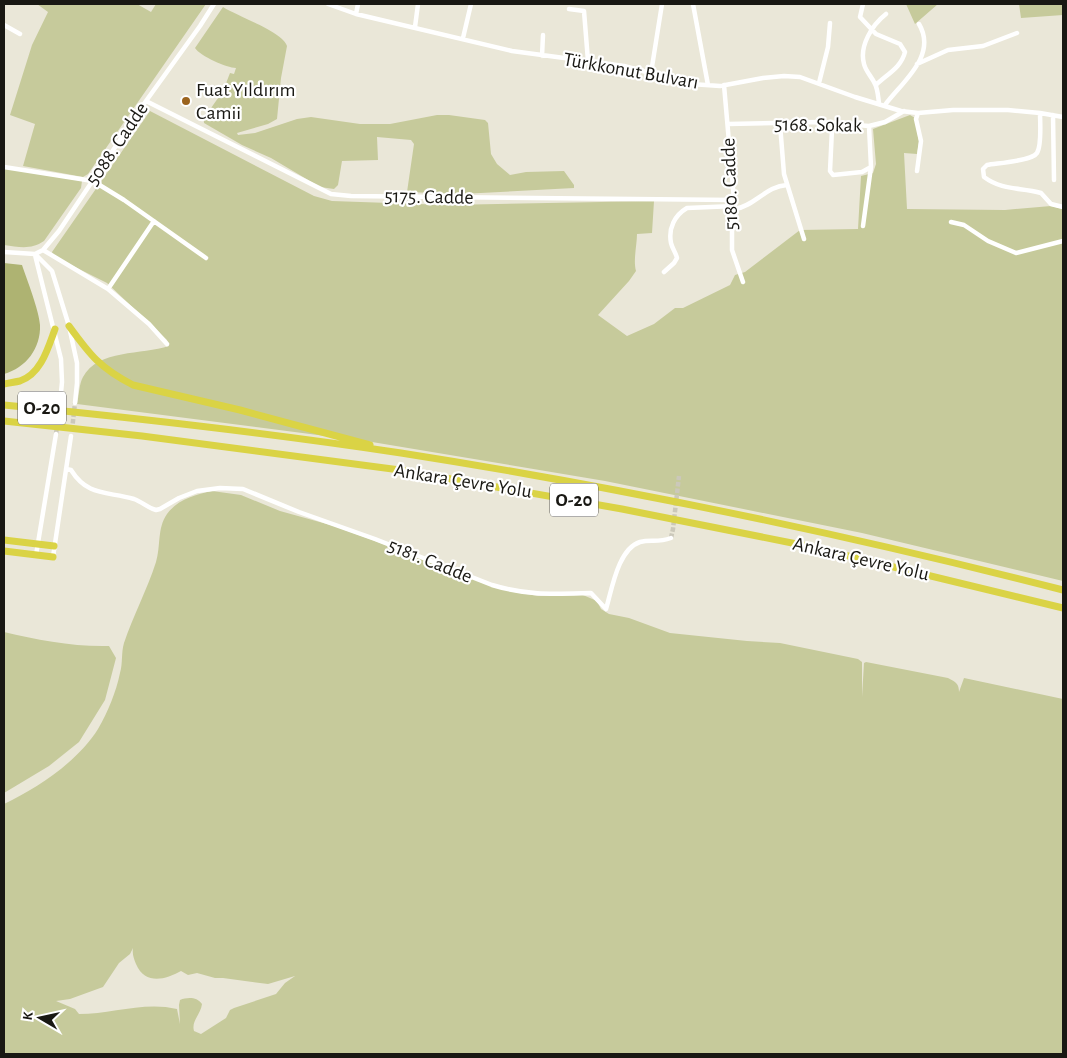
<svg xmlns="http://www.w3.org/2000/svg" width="1067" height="1058" font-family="'Alegreya Sans',sans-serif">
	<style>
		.green { fill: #c6ca9b; fill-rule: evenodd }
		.forest { fill: #aeb372 }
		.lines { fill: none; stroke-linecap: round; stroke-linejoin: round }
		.minor-tunnel { stroke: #cbc8ba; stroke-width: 4.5; stroke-dasharray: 4.5 2; stroke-linecap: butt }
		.minor { stroke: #fff; stroke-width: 4.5 }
		.highway { stroke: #dad345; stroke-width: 7 }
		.poi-dot { fill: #9b641e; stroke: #fff; stroke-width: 2 }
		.labels { text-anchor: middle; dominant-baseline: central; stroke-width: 4.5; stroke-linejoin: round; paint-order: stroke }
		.shield { fill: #fff; stroke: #5e5d5a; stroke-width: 1 }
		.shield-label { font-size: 19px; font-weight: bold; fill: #191813 }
		.street-label { font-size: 20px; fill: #191813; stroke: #fff }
		.poi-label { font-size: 20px; fill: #191813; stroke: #fff; text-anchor: start }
	</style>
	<rect width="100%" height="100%" fill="#eae7d8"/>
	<path class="green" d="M37,4H137L151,12L156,4H206L88,174L83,177L23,166L35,124L10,115L32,45L48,12Z
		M906,4H938L915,24Z
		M1019,4H1063V15L1021,18Z
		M223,7C237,16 283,32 287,46L281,78L277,119L268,124L237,133L238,135L255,133L297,119L311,117L360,124H390L437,115H449L485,120L488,123L491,154L497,164L510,175L526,172L564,171L574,185V188L461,194L407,192L414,144L411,140L377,137L378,160L342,161L338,185L334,189L320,187L271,158L242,145L204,123V118L223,91L230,73L234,74L236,68C227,68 200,56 195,48Z
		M150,111L314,196L332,201L447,205L654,201L652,233L637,234C637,245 633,260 636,271L629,281L598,315L627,336L654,324L675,308H683L730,285L735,275L745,272L800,230L858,229L861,176L873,173L876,164L873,129L910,115L915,118L919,142L917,154L904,153L907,209L1005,210L1051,206L1063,209V581L862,533L605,481L372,442L77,404C79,396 79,384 83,377C98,349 142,355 169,346L167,340L107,283L53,256L52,252Z
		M4,168L82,181L81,188L44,241C31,250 19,247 4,245Z
		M212,491L241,495L280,511L334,526L514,592L538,596L583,595L597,601L601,609L609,614L629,618L670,633L747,641L780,643L858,659L862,662V697L864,663L866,662L948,678C956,682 959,684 959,692L964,678L1063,699V1054H4V804C38,788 78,761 98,729C108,712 116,692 120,673C123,663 121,653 124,643C133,616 147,590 156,562C161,546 157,528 167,514C178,499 195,495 212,491ZM133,948C132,954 134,959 136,964C145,985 165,980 181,971L188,975L197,973L215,978H223L268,984L295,976L285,983L276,994L234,1008L230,1010L226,1018L201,1034L194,1031C191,1021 201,1014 202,1004C197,997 188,997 180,1000L179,1005L180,1024L177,1009C145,1001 111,1014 79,1014L75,1009L56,1001L70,999L103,987L119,963L130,954Z
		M4,632C37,640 74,647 109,646L116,658L105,700L79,742L49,766L4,793Z"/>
	<path class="forest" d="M4,263L22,265C27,280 39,310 40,325C41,348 26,368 4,374Z"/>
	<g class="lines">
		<path class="minor-tunnel" d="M72,430L75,403
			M56,434L60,403
			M671,538L673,529L679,476"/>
		<path class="minor" d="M328,4L356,14L512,51L624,66L691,84L720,86L763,78L784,76L800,77L855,97L901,111L918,113L953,110H1008L1040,113L1063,117
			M693,4L708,85
			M863,4L860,17L876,34L900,44L905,52C901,68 887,74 876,85
			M569,9L584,11L588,61
			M356,14L358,4
			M4,25L20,34
			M415,27L418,4
			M463,38L471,4
			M542,56L543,35
			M917,64L948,50L983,46L1017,33
			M651,73L662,4
			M819,83L828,47L830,23
			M724,85L735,211L732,229V250L743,282
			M146,101L331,194L351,196L734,200
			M879,103C878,97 878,90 875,84C872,77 866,72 864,64C859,46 872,25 886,14
			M885,105C901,83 938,56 919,24
			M1040,113C1040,122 1042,145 1037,153C1032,161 998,163 987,165L983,169L984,177C1003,191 1020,187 1041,193L1051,204L1063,207
			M1053,115L1054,180
			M728,124L818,122L869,126L885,122L904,111
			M780,124L784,174L804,239
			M835,124L832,129L830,171L833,175L862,172L871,167L869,126
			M4,167L93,181L124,200L206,258
			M917,171L921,141L916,119L918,113
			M735,209C755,206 766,186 787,185
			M951,222L964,225L988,241L1016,253L1063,241
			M863,226L871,167
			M43,250L108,289L149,324L167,344
			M4,252L35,254L43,250L59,231L146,101L200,26L214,4
			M35,254L52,271L69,326L77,363V383L75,403
			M35,255L61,359L62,382L60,403
			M664,272L674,263L677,258C676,253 672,248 671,243C668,228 675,215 687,208L735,206
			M108,289L154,221
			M66,469L71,470C88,497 107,491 134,499C142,502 148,508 156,510L160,509L179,498L197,491L220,488L243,489L299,512L375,539L492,585C529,596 554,594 591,593L606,609C612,589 618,549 640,542C651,539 657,543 671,538
			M36,555L56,434
			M53,557L71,436"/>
		<path class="highway" d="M69,326C90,355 100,368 133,385L240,410L370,445
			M4,384C9,383 15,382 20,381C41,374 48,348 55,329
			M4,405C137,418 269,433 401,453C624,488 845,534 1063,590
			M4,421L142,436L400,470L622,509L807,546L1063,608
			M4,540L54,546
			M4,551L53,557"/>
	</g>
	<circle class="poi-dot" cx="186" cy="101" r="5"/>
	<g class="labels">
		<g class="shield">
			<rect x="18" y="391.5" width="48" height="33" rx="4"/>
			<rect x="550" y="483.5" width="48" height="33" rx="4"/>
		</g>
		<g class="shield-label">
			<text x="42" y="408">O-20</text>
			<text x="574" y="500">O-20</text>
		</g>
		<g class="street-label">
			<text transform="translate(631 71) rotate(10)">Türkkonut Bulvarı</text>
			<text transform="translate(818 125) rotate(1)">5168. Sokak</text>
			<text transform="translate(117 144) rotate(-56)">5088. Cadde</text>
			<text transform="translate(730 184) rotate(-92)">5180. Cadde</text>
			<text transform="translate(429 197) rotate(1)">5175. Cadde</text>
			<text transform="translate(463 481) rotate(9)">Ankara Çevre Yolu</text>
			<text transform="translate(861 559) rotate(13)">Ankara Çevre Yolu</text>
			<text transform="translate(430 561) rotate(22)">5181. Cadde</text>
		</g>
		<g class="poi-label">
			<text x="196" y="90">Fuat Yıldırım<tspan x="196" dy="23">Camii</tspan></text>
		</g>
	</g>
	<rect width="1067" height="1058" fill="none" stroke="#191813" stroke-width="10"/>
	<g transform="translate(40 1018) rotate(279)" stroke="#ffffff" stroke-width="4" paint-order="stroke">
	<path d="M0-4L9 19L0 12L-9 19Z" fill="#191813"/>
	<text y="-8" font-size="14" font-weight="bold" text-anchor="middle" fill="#191813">K</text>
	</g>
</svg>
